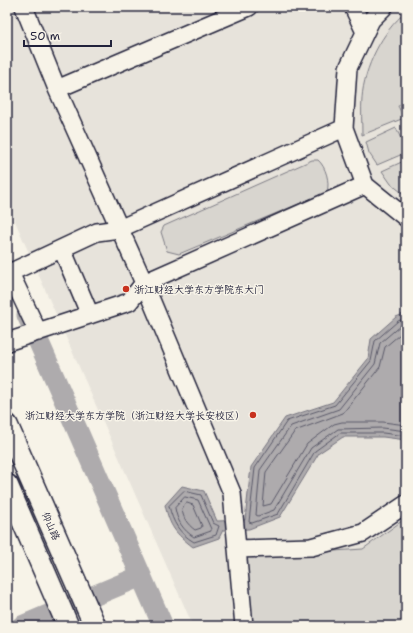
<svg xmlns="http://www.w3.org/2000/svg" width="413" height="633" font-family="'Shantell Sans','LXGW WenKai TC',sans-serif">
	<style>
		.built { fill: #e7e3db }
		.green { fill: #d8d5cf; stroke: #7d7c85 }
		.water { fill: #aeabad; stroke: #76747f }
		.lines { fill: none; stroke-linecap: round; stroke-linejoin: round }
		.shore { stroke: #5a5969; stroke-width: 1 }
		.river { stroke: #aeabad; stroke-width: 21 }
		.minor-casing { stroke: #22223b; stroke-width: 20 }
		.major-casing { stroke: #22223b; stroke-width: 24 }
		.minor { stroke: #f7f3e8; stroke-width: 17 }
		.major { stroke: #f7f3e8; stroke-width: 21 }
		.poi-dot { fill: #c8321e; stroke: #f7f3e8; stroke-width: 1.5 }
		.labels { text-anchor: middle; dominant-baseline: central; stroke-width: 3; stroke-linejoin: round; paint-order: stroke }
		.poi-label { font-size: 10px; fill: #22223b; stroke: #f7f3e8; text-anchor: start }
		.street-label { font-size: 10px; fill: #22223b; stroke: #f7f3e8 }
	</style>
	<rect width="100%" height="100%" fill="#f7f3e8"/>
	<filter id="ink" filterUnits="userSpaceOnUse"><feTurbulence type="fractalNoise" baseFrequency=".025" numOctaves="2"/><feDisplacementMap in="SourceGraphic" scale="8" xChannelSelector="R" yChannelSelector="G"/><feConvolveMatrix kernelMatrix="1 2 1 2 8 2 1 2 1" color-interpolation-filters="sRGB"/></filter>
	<g filter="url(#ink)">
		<path class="built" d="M7,7H406V626H193L7,203Z"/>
		<path class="green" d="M406,12V86L403,88L406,95V102L398,106L404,118L362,135C362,123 361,110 362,98C364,68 382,31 406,12Z
			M396,128L403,143L406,141V155L405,153L377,165L369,153L366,142Z
			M312,160H318C326,167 330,182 327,192L179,254L167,251L161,232L164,226Z
			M406,160V196L391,184L382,171Z
			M406,518V626H254L248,611L247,557L363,549Z"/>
		<path class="water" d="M406,313V440L383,437H343L319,453L280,517L249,529L223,530L219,538L193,547C175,533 170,527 165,505L182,486L204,491L217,521L245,520L251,467L285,418L333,402L368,359L371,339L396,317Z"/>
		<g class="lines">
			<path class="shore" d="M406,318L398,321L375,341L371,361L335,405L287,421L255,468L249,522L252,523L278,514L315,451L340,433H383L406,436
				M406,323L401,325L380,343L375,364L339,409L291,426L260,470L256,515L258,516L274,510L311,448L338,429L383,428L406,431
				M406,329L385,347L380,367L343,413L295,431L266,472L263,506L271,504L307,444L334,424L342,422H383L406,425
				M184,491L201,495L213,523L219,526L216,535L194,542C179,533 173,523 169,506Z
				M185,497L198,500L211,529V531L194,537C183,530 177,521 175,508Z
				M187,503L193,505L202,526L201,528L195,530C187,524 183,518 182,509Z"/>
			<path class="river" d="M27,315L163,626
				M22,626L141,576"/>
			<defs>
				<path id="minor" d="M24,7L57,89L144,283L232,493L244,626
					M353,7L365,32
					M384,7L371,20L348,68L344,128L365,185L406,218
					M57,89L249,7
					M62,249L90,315
					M10,273L38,332
					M7,274L97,232L119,229L344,128
					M7,342L129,302L144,283L365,185
					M237,549L311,547L363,533L406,504"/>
				<path id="major" d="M7,425L95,626
					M7,485L68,626"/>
			</defs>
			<use href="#minor" class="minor-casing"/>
			<use href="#major" class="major-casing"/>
			<use href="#minor" class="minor"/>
			<use href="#major" class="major"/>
		</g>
	</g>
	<g class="poi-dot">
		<circle cx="126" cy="289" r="4"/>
		<circle cx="253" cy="415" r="4"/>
	</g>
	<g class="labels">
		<g class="poi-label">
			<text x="134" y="289">浙江财经大学东方学院东大门</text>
			<text x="245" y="415" text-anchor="end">浙江财经大学东方学院（浙江财经大学长安校区）</text>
		</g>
		<g class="street-label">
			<text transform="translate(51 526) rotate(66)">仰山路</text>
		</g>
	</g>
	<rect width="413" height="633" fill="none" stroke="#f7f3e8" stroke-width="24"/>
	<rect x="12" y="12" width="389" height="609" fill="none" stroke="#22223b" stroke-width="1.5" filter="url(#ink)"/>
	<path d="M24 40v6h87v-6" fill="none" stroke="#22223b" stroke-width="2"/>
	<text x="30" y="40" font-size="12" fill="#22223b" stroke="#f7f3e8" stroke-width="3" paint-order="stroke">50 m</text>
</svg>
